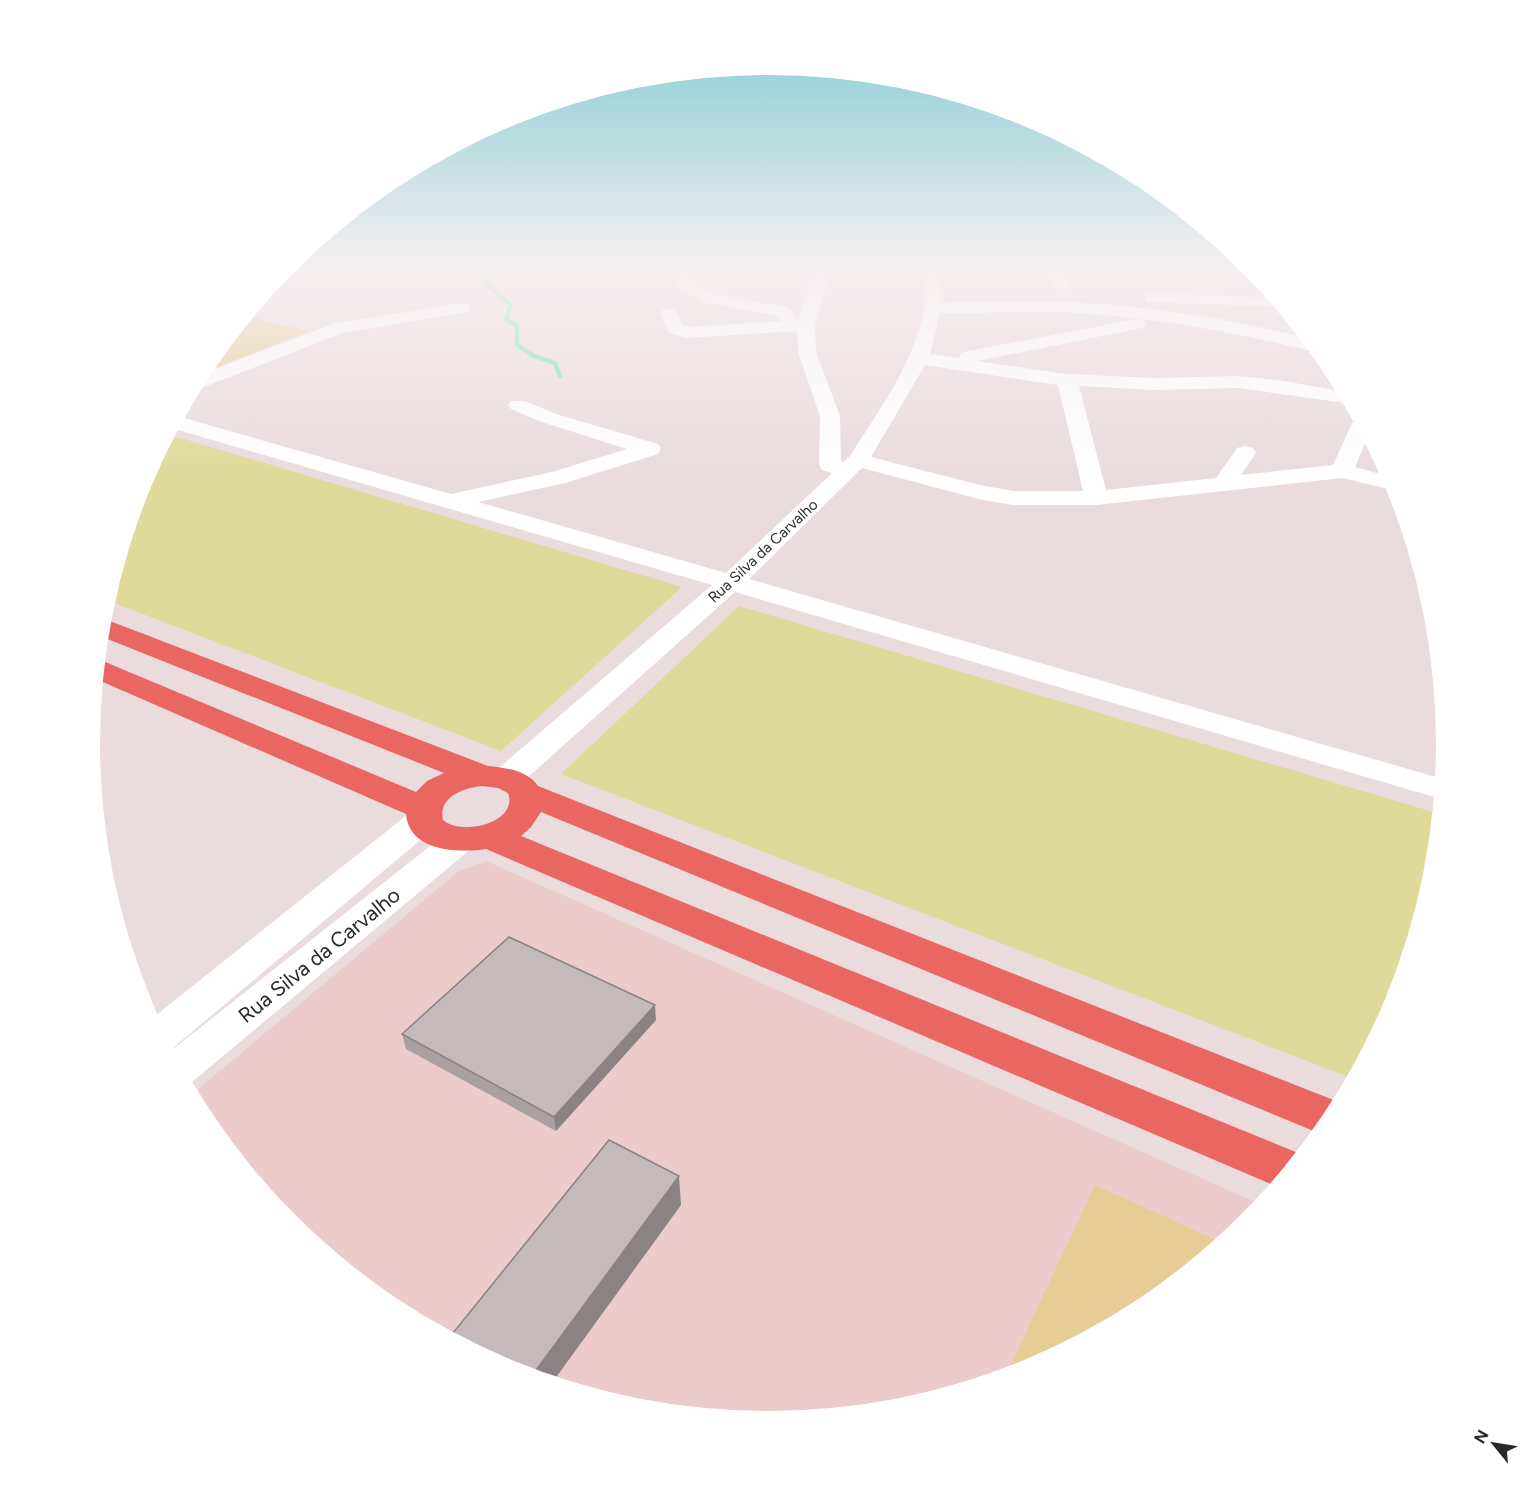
<svg xmlns="http://www.w3.org/2000/svg" width="1536" height="1486" font-family="Figtree,sans-serif">
	<style>
		.education { fill: #ebcbcc }
		.green { fill: #dfda99 }
		.pitch { fill: #e6cd95 }
		.lines { fill: none; stroke-linecap: round; stroke-linejoin: round }
		.stream { stroke: #72e8b2; stroke-width: 4 }
		.minor { fill: #fff; fill-rule: evenodd }
		.major { fill: #e96661; fill-rule: evenodd }
		.wall { fill: #aa9fa1 }
		.shaded-wall { fill: #8b8283 }
		.building { fill: #c6b9bb; stroke: #8b8283; stroke-width: 1.5 }
		.labels { text-anchor: middle; dominant-baseline: central; stroke-width: 4.5; stroke-linejoin: round; paint-order: stroke }
		.far-street-label { font-size: 15px; fill: #292929; stroke: #fff }
		.near-street-label { font-size: 21px; fill: #292929; stroke: #fff }
	</style>
	<rect width="100%" height="100%" fill="#eadbdd"/>
	<path class="education" d="M486,861L1262,1205L1248,1223L1145,1307L1027,1370L900,1409L768,1421L635,1408L508,1370L391,1307L288,1223L204,1120L191,1095L459,871Z"/>
	<path class="green" d="M167,434L682,587L501,751L106,600L141,483Z
		M739,606L1440,814L1433,876L1395,1003L1354,1079L561,774Z"/>
	<path class="pitch" d="M245,316L308,331L200,374L204,366Z
		M1095,1185L1223,1243L1145,1307L1027,1370L1005,1377Z"/>
	<g class="lines">
		<path class="stream" d="M487,267L484,282L511,305L506,319L517,326V345L534,356L555,363L560,376"/>
		<path class="minor" d="M625,267H641L637,274H625L623,271Z
			M678,267H694L693,282L713,294L785,307L792,310L798,320L815,267H831L815,325L816,352L840,416L841,461L843,462L850,456C879,410 914,364 924,309C926,296 924,281 924,267H940L941,303C980,303 1018,301 1056,302C1142,304 1227,318 1310,339L1319,350L1315,352C1231,331 1146,316 1059,312C1019,311 980,314 940,313L930,354L959,358L961,353L968,351L1137,319L1143,320L1146,324L1143,328L1137,329L977,361L1067,374L1155,378L1238,376L1278,380L1346,392L1353,404L1238,388L1155,390L1079,386L1106,490L1216,478L1237,448L1245,446L1253,448L1256,453L1241,475L1333,465L1352,423L1360,418L1369,434L1355,467L1391,477L1397,491L1342,478L1096,505H1013L979,499L862,468L749,579L1443,779L1441,799L735,592L518,786L506,789L494,786L490,779L494,772L712,585L171,428L177,416L451,494L552,472L627,449L542,422L511,409L508,405L511,401H525L556,414L658,444L661,449L658,454L565,483L478,502L726,573L832,473L822,470L819,465L820,416L798,352L797,331L687,338L669,333L660,313L663,309H675L683,326L688,327L781,321L774,315L702,302L679,288L677,284ZM925,365L1058,385L1083,491H1013L980,485L871,457Z
			M1044,267H1060L1070,285L1068,289H1056Z
			M1153,293L1276,298L1284,307L1147,302L1145,298L1147,294Z
			M462,303L468,304L471,308L468,312L343,333L201,388L191,389L199,375L333,324Z
			M424,808L436,811L441,819L436,827L174,1047L166,1049L150,1020L412,811Z
			M460,829L472,832L477,840L472,848L192,1082L185,1084L168,1053L448,832Z"/>
		<path class="major" d="M102,618L488,766C506,768 527,770 538,786L1341,1103L1332,1120L1321,1134L541,812L531,827L521,836L1303,1155L1277,1187L1273,1185L486,849C459,853 409,852 406,814L96,679L98,659L416,792L427,781L444,773L100,636ZM482,786L498,788L508,793C519,822 463,837 443,820C438,797 463,788 482,786Z"/>
	</g>
	<path class="wall" d="M656,1020L556,1131L406,1049L402,1034Z"/>
	<path class="shaded-wall" d="M655,1005L656,1020L556,1131L554,1117Z
		M679,1176L681,1205L552,1383L531,1377Z"/>
	<path class="building" d="M509,937L655,1005L554,1117L402,1034Z
		M609,1140L679,1176L531,1377L508,1370L449,1338Z"/>
	<linearGradient id="sky" x2="0" y2="1"><stop stop-color="#79c9d2"/><stop offset="0.56" stop-color="#f6eff0"/><stop offset="1" stop-color="#f6eff0" stop-opacity="0"/></linearGradient>
	<rect width="1536" height="476" fill="url(#sky)"/>
	<g class="labels">
		<g class="far-street-label">
			<text transform="translate(763 551) rotate(-43)">Rua Silva da Carvalho</text>
		</g>
		<g class="near-street-label">
			<text transform="translate(319 955) rotate(-39)">Rua Silva da Carvalho</text>
		</g>
	</g>
	<path d="M0 0H1536V1486H0ZM100 743a668 668 0 1 1 1336 0a668 668 0 1 1-1336 0Z" fill="#fff" fill-rule="evenodd"/>
	<g transform="translate(1494 1444) rotate(300)" stroke="#ffffff" stroke-width="4.5" paint-order="stroke">
	<path d="M0-4.5L10 22L0 15L-10 22Z" fill="#292929"/>
	<text y="-9" font-size="16" font-weight="bold" text-anchor="middle" fill="#292929">N</text>
	</g>
</svg>
